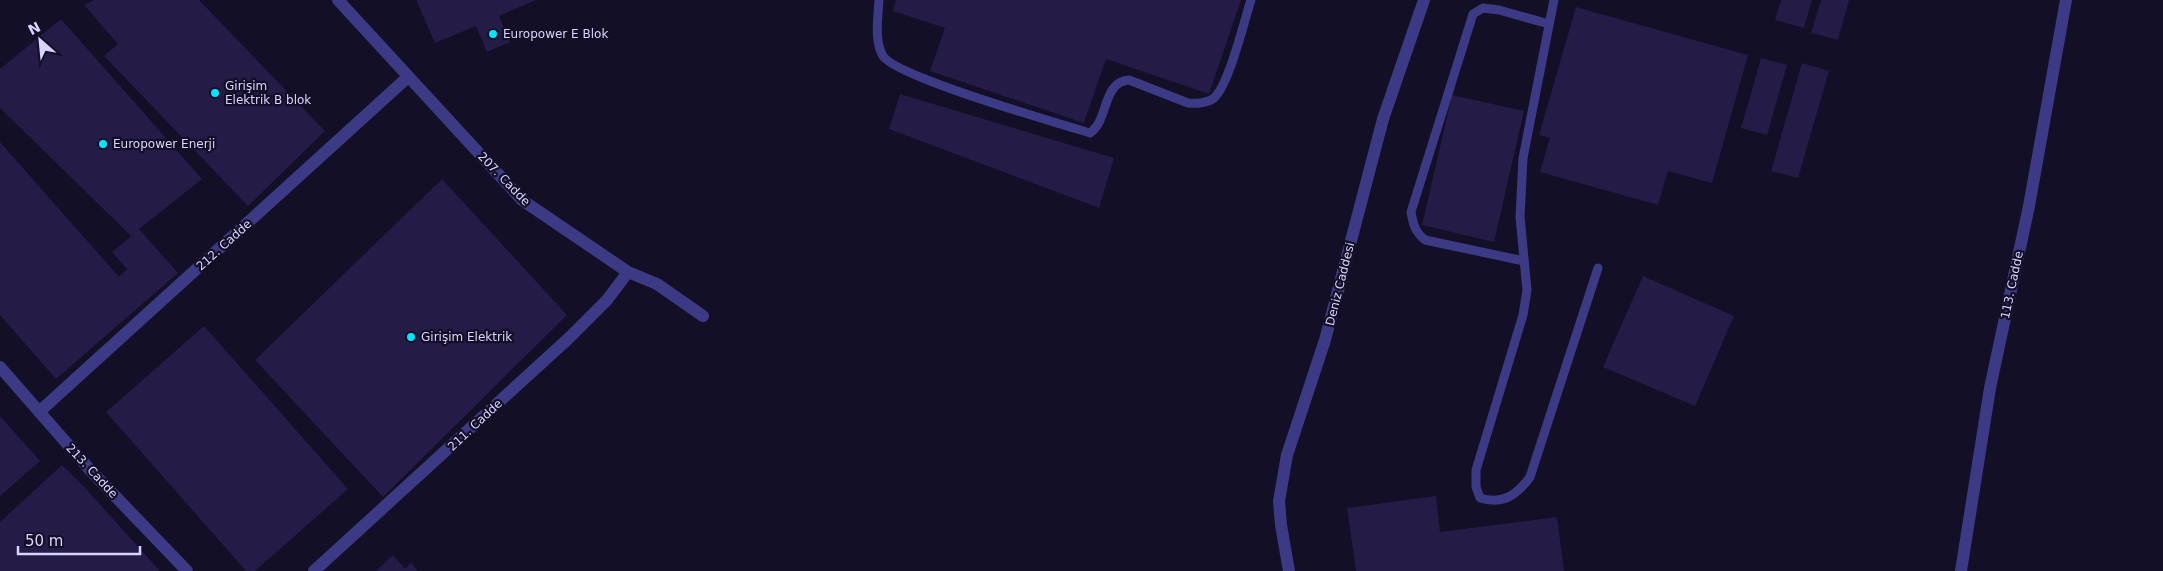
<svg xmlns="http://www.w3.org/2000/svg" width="2163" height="571" font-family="'DejaVu Sans',sans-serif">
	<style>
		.building { fill: #241b47 }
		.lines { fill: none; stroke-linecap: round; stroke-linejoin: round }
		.service { stroke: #3d3a85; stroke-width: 9 }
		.minor { stroke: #3d3a85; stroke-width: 12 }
		.poi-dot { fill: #00e5ff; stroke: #130f26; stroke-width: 2 }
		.labels { text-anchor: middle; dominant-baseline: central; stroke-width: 4.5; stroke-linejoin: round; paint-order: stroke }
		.poi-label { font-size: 12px; fill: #d9d4ff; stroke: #130f26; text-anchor: start }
		.street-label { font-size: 12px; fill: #d9d4ff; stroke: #130f26 }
	</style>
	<rect width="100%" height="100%" fill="#130f26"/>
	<path class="building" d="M94,0H199L325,131L248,206L104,56L118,44L84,5Z
		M416,0H536L499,16L510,42L487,52L476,26L435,43Z
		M896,0H1241L1209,94L1106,59L1084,123L930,71L945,28L893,11Z
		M1781,0H1812L1804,28L1775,20Z
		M1821,0H1849L1838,40L1811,33Z
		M1576,7L1748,55L1712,183L1668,171L1658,205L1540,172L1550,138L1539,135Z
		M61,19L202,179L139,229L178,273L56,379L0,315V142L119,277L127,269L112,252L131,236L0,108V69Z
		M1761,58L1787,65L1767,135L1741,128Z
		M1802,63L1829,71L1798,178L1771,171Z
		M900,94L1114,158L1099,208L889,129Z
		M1452,95L1524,111L1494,242L1422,225Z
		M442,179L567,315L383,497L255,360Z
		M1643,276L1734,316L1695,406L1603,367Z
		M204,326L348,489L255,571H246L106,412Z
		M0,416L40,461L0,496Z
		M62,465L86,489L160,571H0V522Z
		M1436,496L1440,532L1557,517L1564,571H1356L1347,508Z
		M393,555L405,569L411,563L418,571H376Z"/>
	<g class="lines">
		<path class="service" d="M879,0C878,17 874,41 883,56C896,77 1058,123 1090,133C1109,120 1102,82 1129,80L1188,103C1196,104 1208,103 1214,98C1229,85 1244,21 1251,0
			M1554,0L1523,158L1520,217L1527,290L1523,315L1476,470V487L1480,498C1503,505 1517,495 1530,477L1598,268
			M1524,261L1425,240C1415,232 1413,224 1411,212L1473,14L1483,8L1499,10L1549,24"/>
		<path class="minor" d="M338,0L522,200L628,272L657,284L703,316
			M0,367L91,471L187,571
			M39,412L408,77
			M314,571L569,338L607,300L628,272
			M1289,571L1281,525L1279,501L1287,455L1325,340L1383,119L1424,0
			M1961,571L1990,388L2029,206L2066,0"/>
	</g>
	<g class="poi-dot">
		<circle cx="493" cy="34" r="5"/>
		<circle cx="215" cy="93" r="5"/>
		<circle cx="103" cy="144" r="5"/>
		<circle cx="411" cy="337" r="5"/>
	</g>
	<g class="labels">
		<g class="poi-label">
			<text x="503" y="34">Europower E Blok</text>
			<text x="225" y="86">Girişim<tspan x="225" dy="14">Elektrik B blok</tspan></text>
			<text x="113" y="144">Europower Enerji</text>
			<text x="421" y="337">Girişim Elektrik</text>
		</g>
		<g class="street-label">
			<text transform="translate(504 179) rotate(46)">207. Cadde</text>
			<text transform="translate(224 245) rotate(-42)">212. Cadde</text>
			<text transform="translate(1340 284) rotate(-76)">Deniz Caddesi</text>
			<text transform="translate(2012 285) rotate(-78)">113. Cadde</text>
			<text transform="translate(475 425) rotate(-43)">211. Cadde</text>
			<text transform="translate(92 471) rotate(47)">213. Cadde</text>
		</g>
	</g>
	<g transform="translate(40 40) rotate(333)" stroke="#130f26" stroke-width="4" paint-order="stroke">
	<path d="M0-4L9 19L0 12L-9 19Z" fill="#d9d4ff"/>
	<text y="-8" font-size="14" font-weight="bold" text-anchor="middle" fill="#d9d4ff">N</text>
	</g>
	<path d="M18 546v8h122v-8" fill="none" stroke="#d9d4ff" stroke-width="2.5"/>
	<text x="25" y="546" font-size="15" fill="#d9d4ff" stroke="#130f26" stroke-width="4" paint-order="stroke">50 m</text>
</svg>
